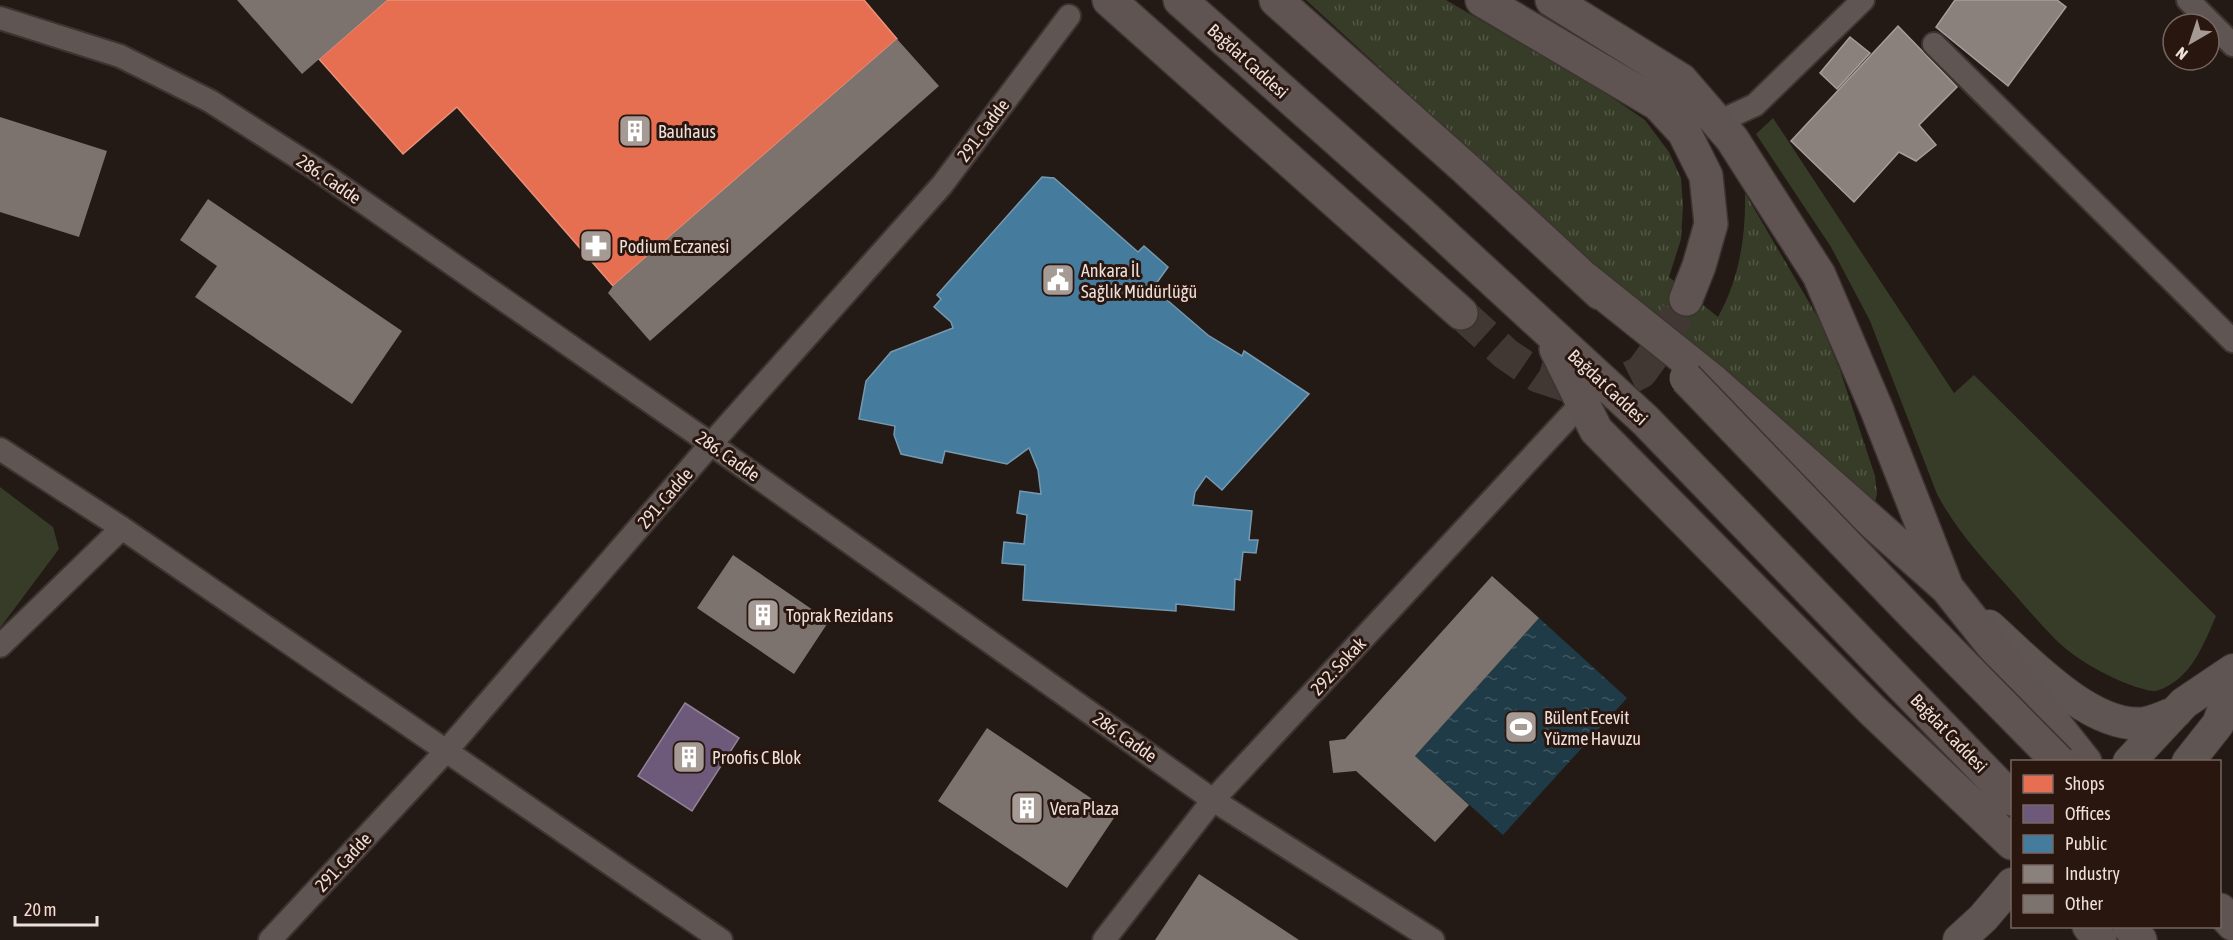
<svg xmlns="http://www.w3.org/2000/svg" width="2233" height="940" font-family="'Asap Condensed',sans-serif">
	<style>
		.grass { fill: url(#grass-tufts) }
		.green { fill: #363c27 }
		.water { fill: url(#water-ripples) }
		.shops { fill: #e76f51; stroke: #e9917a; stroke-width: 1.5 }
		.offices { fill: #6d597a; stroke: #938197; stroke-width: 1.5 }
		.public { fill: #457b9d; stroke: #7799af; stroke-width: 1.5 }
		.industry { fill: #8a817c; stroke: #a89d98; stroke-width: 1.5 }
		.building { fill: #7c736f }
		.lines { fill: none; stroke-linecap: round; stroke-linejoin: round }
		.primary-tunnel { stroke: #413733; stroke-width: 33; stroke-dasharray: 33 16; stroke-linecap: butt }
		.minor-casing { stroke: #3d3431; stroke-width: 26 }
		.secondary-casing { stroke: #3d3431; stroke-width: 34 }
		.primary-casing { stroke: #3d3431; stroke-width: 36 }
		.minor { stroke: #5f5653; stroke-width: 22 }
		.secondary { stroke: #5f5653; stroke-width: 32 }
		.primary { stroke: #5f5452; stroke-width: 33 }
		.primary-bridge-casing { stroke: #3d3431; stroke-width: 36; stroke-linecap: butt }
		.primary-bridge { stroke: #5f5452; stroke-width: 33 }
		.labels { text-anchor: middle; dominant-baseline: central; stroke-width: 6; stroke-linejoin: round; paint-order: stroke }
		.street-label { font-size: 18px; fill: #eddfda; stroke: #29160f }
		.poi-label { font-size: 18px; fill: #eddfda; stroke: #29160f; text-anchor: start }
	</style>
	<defs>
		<pattern id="grass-tufts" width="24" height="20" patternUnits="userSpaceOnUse" patternTransform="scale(1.5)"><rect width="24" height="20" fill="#363c27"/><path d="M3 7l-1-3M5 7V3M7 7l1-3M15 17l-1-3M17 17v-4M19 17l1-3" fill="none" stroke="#535846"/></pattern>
		<pattern id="water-ripples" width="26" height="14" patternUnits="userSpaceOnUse" patternTransform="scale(1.5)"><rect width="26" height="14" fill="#1f3b47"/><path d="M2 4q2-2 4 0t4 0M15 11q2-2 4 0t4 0" fill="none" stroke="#405761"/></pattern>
	</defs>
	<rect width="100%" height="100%" fill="#231915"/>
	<path class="grass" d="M1306,0H1446L1601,90L1645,120L1669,152L1681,178L1683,206L1681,239L1669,277L1718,317C1739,280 1746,236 1745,193L1820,321L1841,373L1875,476L1877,494L1874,506L1859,508Z"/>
	<path class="green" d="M1773,118L1954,393L1974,375L2216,616C2204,644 2191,679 2159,690C2152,693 2141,688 2133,686C2106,676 2075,659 2055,639C2039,623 2024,605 2009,588C1982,558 1956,530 1937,494L1870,321L1831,247L1756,134Z
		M0,487L53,527L59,549L0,628Z"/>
	<path class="water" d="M1539,618L1627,698L1503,835L1415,756Z"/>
	<path class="shops" d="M387,0H864L897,39L613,286L457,107L403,154L319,59Z"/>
	<path class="offices" d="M685,703L739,738L692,811L638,776Z"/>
	<path class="public" d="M1042,177L1054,178L1138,252L1144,246L1168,267L1153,288L1209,336L1242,356L1244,351L1309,394L1222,490L1206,476L1195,492L1193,505L1252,511L1249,540H1258L1256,553L1243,552L1240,580L1235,579L1234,610L1176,604V611L1023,600L1025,565L1002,563L1004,542L1024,544L1027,515L1017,513L1020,491L1041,494L1038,470L1029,448L1007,464L945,451L942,463L901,454L894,435L895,426L859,419L866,381L891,352L953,328L951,322L934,307L941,299L937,295Z"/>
	<path class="industry" d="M1955,0H2057L2066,7L2008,86L1936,27Z
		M1898,26L1957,87L1919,125L1936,145L1916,161L1899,152L1854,202L1791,141Z
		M1850,37L1870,53L1837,89L1820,73Z"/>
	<path class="building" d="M237,0H387L302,74Z
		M897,39L939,86L650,341L608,293L613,286Z
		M0,117L107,151L79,237L0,212Z
		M208,199L402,331L352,404L195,297L217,266L180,240Z
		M733,555L829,621L794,674L697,608Z
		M1492,576L1539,618L1415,756L1469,805L1435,842L1356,771L1333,773L1329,741L1345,739Z
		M987,728L1116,815L1067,888L938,801Z
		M1199,874L1299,940H1155Z"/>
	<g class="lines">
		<path class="primary-tunnel" d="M1461,313L1506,354L1538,376L1571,387H1611L1641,372L1660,346L1686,299"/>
		<defs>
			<path id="minor" d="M2188,0L2233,45
				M0,18L120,56L210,101L313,167L711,444L1213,800L1433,940
				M1934,44L2233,341
				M1718,122L1755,105L1863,0
				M0,449L122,528L721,940
				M0,646L122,528
				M270,940L447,750L711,444L942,185L1069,16
				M1104,940L1213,800L1583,402"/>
			<path id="secondary" d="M1989,626C2026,659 2091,730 2145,723C2156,721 2166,716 2176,712
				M2129,762L2184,703L2233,670
				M2188,762L2218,724L2233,684
				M1959,940L1983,918L2012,884"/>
			<path id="primary" d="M1109,0L1461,313
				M1180,0L1419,212L1645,420L2012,799
				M1276,0L1464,167L1600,293
				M1482,0L1658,104L1684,132L1706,176L1711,224L1699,266L1686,299
				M1552,0L1681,80L1732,139L1819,275L1877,410L1947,588
				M1584,278L1714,382L1947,588L2085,762
				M1556,349L1596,430L1872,710L2012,843
				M2220,910L2233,924
				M2089,926L2100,940
				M2129,926L2140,940"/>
		</defs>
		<use href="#minor" class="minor-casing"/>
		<use href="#secondary" class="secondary-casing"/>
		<use href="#primary" class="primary-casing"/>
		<use href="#minor" class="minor"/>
		<use href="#secondary" class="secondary"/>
		<use href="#primary" class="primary"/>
		<defs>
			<path id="primary-bridge" d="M1686,378L1915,616L2059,762"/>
		</defs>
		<use href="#primary-bridge" class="primary-bridge-casing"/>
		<use href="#primary-bridge" class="primary-bridge"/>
	</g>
	<defs>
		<symbol id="building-square" viewBox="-11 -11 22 22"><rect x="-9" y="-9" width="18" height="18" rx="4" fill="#a69a95" stroke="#29160f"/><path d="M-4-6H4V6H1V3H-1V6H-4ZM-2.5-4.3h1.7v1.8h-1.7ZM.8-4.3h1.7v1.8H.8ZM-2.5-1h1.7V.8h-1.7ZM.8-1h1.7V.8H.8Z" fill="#fff"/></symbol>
		<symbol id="pharmacy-square" viewBox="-11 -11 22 22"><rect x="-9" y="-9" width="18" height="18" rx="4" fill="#a69a95" stroke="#29160f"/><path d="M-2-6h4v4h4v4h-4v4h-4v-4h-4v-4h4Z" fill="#fff"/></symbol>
		<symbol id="civic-square" viewBox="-11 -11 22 22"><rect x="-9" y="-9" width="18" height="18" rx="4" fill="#a69a95" stroke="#29160f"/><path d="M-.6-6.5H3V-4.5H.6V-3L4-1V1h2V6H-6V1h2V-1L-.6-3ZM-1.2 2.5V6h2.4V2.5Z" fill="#fff"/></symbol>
		<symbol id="stadium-square" viewBox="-11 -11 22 22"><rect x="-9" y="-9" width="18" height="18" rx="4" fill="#a69a95" stroke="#29160f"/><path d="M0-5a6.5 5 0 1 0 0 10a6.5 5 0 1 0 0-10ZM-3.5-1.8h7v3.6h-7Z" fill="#fff"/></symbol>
	</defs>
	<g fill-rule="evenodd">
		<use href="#building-square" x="616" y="112" width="38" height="38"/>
		<use href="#pharmacy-square" x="577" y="227" width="38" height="38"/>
		<use href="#civic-square" x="1039" y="261" width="38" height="38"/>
		<use href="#building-square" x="744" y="596" width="38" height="38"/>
		<use href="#stadium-square" x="1502" y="708" width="38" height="38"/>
		<use href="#building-square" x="670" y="738" width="38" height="38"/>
		<use href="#building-square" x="1008" y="789" width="38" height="38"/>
	</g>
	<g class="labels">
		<g class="street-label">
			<text transform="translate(1248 61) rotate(42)">Bağdat Caddesi</text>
			<text transform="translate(983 130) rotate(-53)">291. Cadde</text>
			<text transform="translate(329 179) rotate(34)">286. Cadde</text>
			<text transform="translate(1608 387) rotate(43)">Bağdat Caddesi</text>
			<text transform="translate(728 456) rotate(35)">286. Cadde</text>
			<text transform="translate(665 498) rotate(-49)">291. Cadde</text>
			<text transform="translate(1338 666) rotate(-47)">292. Sokak</text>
			<text transform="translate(1949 733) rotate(46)">Bağdat Caddesi</text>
			<text transform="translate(1125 737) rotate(35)">286. Cadde</text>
			<text transform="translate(343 862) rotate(-47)">291. Cadde</text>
		</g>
		<g class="poi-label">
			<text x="658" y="131">Bauhaus</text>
			<text x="619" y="246">Podium Eczanesi</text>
			<text x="1081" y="270">Ankara İl<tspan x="1081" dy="21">Sağlık Müdürlüğü</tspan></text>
			<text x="786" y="615">Toprak Rezidans</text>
			<text x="1544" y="717">Bülent Ecevit<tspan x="1544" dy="21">Yüzme Havuzu</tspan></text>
			<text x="712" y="757">Proofis C Blok</text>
			<text x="1050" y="808">Vera Plaza</text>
		</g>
	</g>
	<rect x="2011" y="760" width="210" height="168" fill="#29160f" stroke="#776660" stroke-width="1.5"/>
	<rect x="2023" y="775" width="30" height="18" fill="#e76f51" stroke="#776660" stroke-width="1.5"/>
	<text x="2065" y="790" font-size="18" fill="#eddfda">Shops</text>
	<rect x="2023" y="805" width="30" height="18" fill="#6d597a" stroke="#776660" stroke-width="1.5"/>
	<text x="2065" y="820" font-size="18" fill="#eddfda">Offices</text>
	<rect x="2023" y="835" width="30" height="18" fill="#457b9d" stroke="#776660" stroke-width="1.5"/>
	<text x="2065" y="850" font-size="18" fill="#eddfda">Public</text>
	<rect x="2023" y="865" width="30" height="18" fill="#8a817c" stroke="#776660" stroke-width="1.5"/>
	<text x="2065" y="880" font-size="18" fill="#eddfda">Industry</text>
	<rect x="2023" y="895" width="30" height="18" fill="#7c736f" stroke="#776660" stroke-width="1.5"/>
	<text x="2065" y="910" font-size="18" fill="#eddfda">Other</text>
	<g transform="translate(2191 42) rotate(219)"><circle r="28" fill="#29160f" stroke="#776660" stroke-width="1.5"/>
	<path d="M0-4.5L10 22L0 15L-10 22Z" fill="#a69a95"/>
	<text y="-9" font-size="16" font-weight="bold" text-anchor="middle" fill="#eddfda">N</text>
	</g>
	<path d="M15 916v9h82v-9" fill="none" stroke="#eddfda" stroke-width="3"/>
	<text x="24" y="916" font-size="18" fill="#eddfda" stroke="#29160f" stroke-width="4.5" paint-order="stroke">20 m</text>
</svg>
